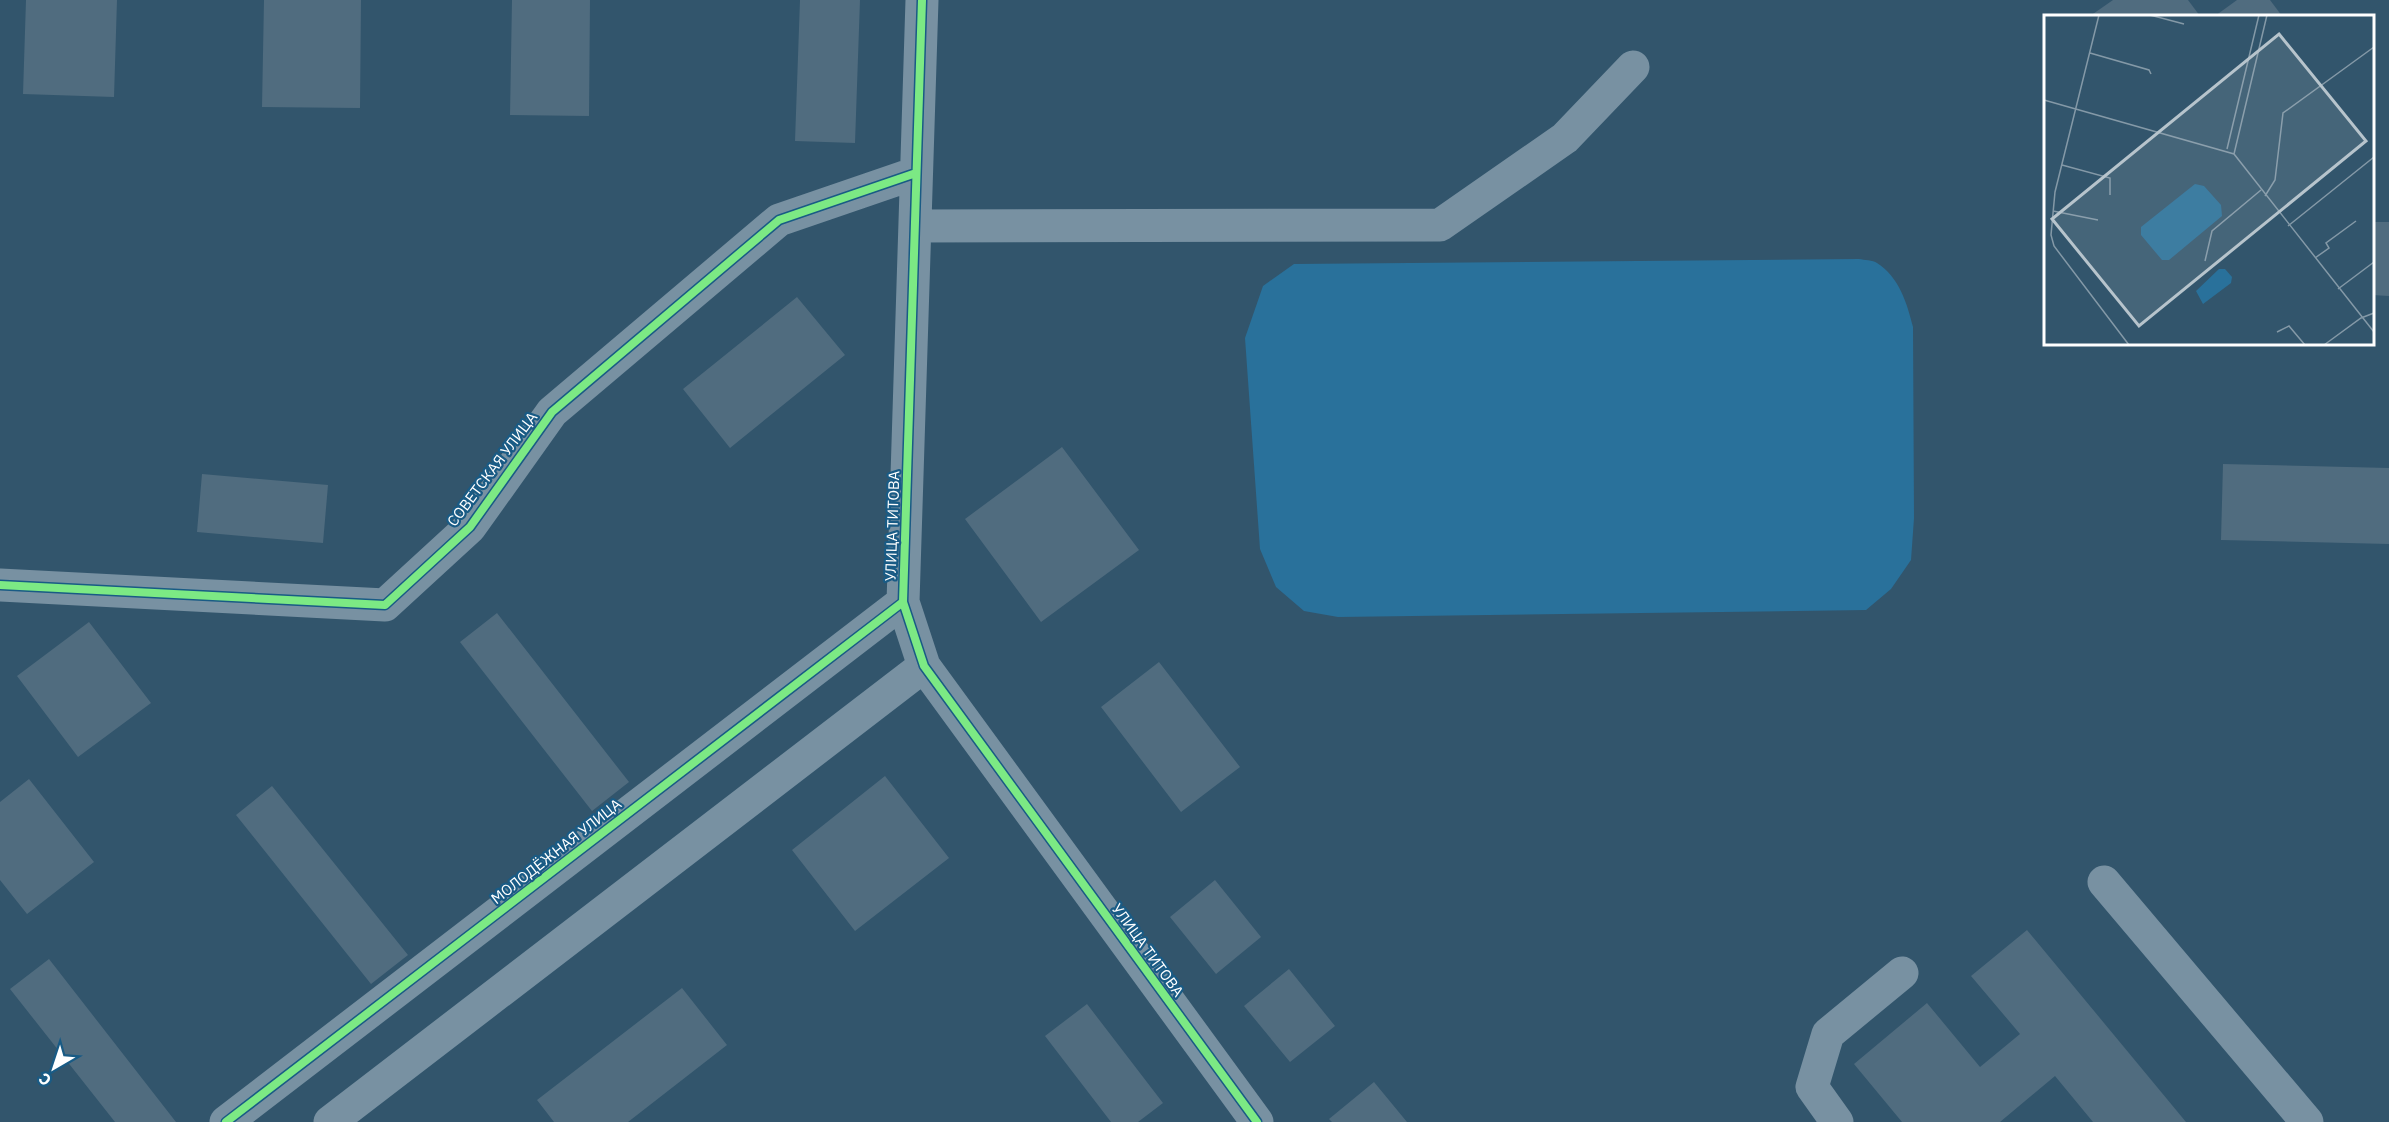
<svg xmlns="http://www.w3.org/2000/svg" width="2389" height="1122" font-family="'IBM Plex Sans',sans-serif">
	<style>
		.green { fill: #29719b }
		.building { fill: #506c7f }
		.lines { fill: none; stroke-linecap: round; stroke-linejoin: round }
		.minor { stroke: #7891a2; stroke-width: 33 }
		.cycleway-casing { stroke: #195b85; stroke-width: 11 }
		.cycleway { stroke: #7ce984; stroke-width: 8 }
		.labels { text-anchor: middle; dominant-baseline: central; stroke-width: 4.5; stroke-linejoin: round; paint-order: stroke }
		.street-label { font-size: 15px; fill: #fff; stroke: #195b85 }
		.inset-road { fill: none; stroke: #8499a7; stroke-width: 1.5 }
		.view { fill: #b7c4cc; fill-opacity: 0.15; stroke: #b7c4cc; stroke-width: 3 }
		.inset-edge { fill: none; stroke: #fff; stroke-width: 3 }
	</style>
	<rect width="100%" height="100%" fill="#32556c"/>
	<path class="green" d="M1859,259C1864,260 1873,260 1877,263C1899,277 1907,303 1913,327L1914,518L1911,560L1891,589L1866,610L1338,617L1304,611L1276,587L1260,549L1245,338L1263,286L1294,264Z"/>
	<path class="building" d="M26,0H117L114,97L23,94Z
		M264,0H361L360,108L262,107Z
		M512,0H590L589,116L510,115Z
		M800,0H860L855,143L795,141Z
		M2113,0H2188L2200,16H2090Z
		M2237,0H2270L2282,16H2215Z
		M2372,222H2389V296L2372,295Z
		M797,297L845,355L730,448L683,389Z
		M1062,447L1139,550L1041,622L965,519Z
		M2223,464L2389,468V544L2221,540Z
		M202,474L328,485L323,543L197,532Z
		M497,613L629,782L592,811L460,642Z
		M89,622L151,703L78,757L17,676Z
		M1159,662L1240,767L1181,812L1101,707Z
		M885,776L949,858L855,931L792,850Z
		M29,779L94,862L27,914L0,880V802Z
		M272,786L408,955L371,984L236,815Z
		M1215,880L1261,937L1216,974L1170,917Z
		M2027,930L2186,1122H2093L2055,1076L2000,1122H1902L1854,1064L1927,1003L1980,1067L2020,1034L1971,976Z
		M49,959L176,1122H115L10,989Z
		M1289,969L1335,1026L1290,1062L1244,1006Z
		M682,988L727,1045L628,1122H554L537,1100Z
		M1087,1004L1163,1103L1138,1122H1111L1045,1036Z
		M1374,1082L1407,1122H1332L1329,1119Z"/>
	<g class="lines">
		<path class="minor" d="M922,0L903,602L924,666L1257,1122
			M915,226L1440,225L1565,138L1633,67
			M0,585L385,605L470,527L552,412L779,220L916,173
			M2104,882L2307,1122
			M226,1122L903,602
			M330,1122L924,666
			M1837,1122L1812,1087L1828,1034L1902,973"/>
		<defs>
			<path id="cycleway" d="M922,0L903,602L924,666L1257,1122
				M0,585L385,605L470,527L552,412L779,220L916,173
				M226,1122L903,602"/>
		</defs>
		<use href="#cycleway" class="cycleway-casing"/>
		<use href="#cycleway" class="cycleway"/>
	</g>
	<g class="labels">
		<g class="street-label">
			<text transform="translate(492 469) rotate(-53)">СОВЕТСКАЯ УЛИЦА</text>
			<text transform="translate(892 526) rotate(-88)">УЛИЦА ТИТОВА</text>
			<text transform="translate(556 851) rotate(-38)">МОЛОДЁЖНАЯ УЛИЦА</text>
			<text transform="translate(1148 950) rotate(54)">УЛИЦА ТИТОВА</text>
		</g>
	</g>
	<g transform="translate(2044 15)">
		<rect width="330" height="330" fill="#32556c"/>
		<path d="M151,169L160,171L177,190L178,201L125,245H118L97,220V212ZM175,254H181L188,262L187,268L159,289L152,276Z" fill="#29719b"/>
		<path class="inset-road" d="M55,0L11,177L7,220L10,231L85,330M106,0L140,9M46,38L105,55L107,59M0,85L190,139L330,317M183,134L215,0M190,139L223,0M18,150L66,163V180M221,181L231,165L239,98L330,32M9,196L54,205M244,211L330,142M271,243L285,233L282,228L312,206M161,246L168,216L217,175M294,274L330,247M233,317L245,311L261,330M280,330L317,303L330,298"/>
		<path class="view" d="M235,19L322,126L95,311L8,204Z"/>
		<rect width="330" height="330" class="inset-edge"/>
	</g>
	<g transform="translate(54 1068) rotate(219)" stroke="#195b85" stroke-width="4.5" paint-order="stroke">
	<path d="M0-4.5L10 22L0 15L-10 22Z" fill="#ffffff"/>
	<text y="-9" font-size="16" font-weight="bold" text-anchor="middle" fill="#ffffff">С</text>
	</g>
</svg>
